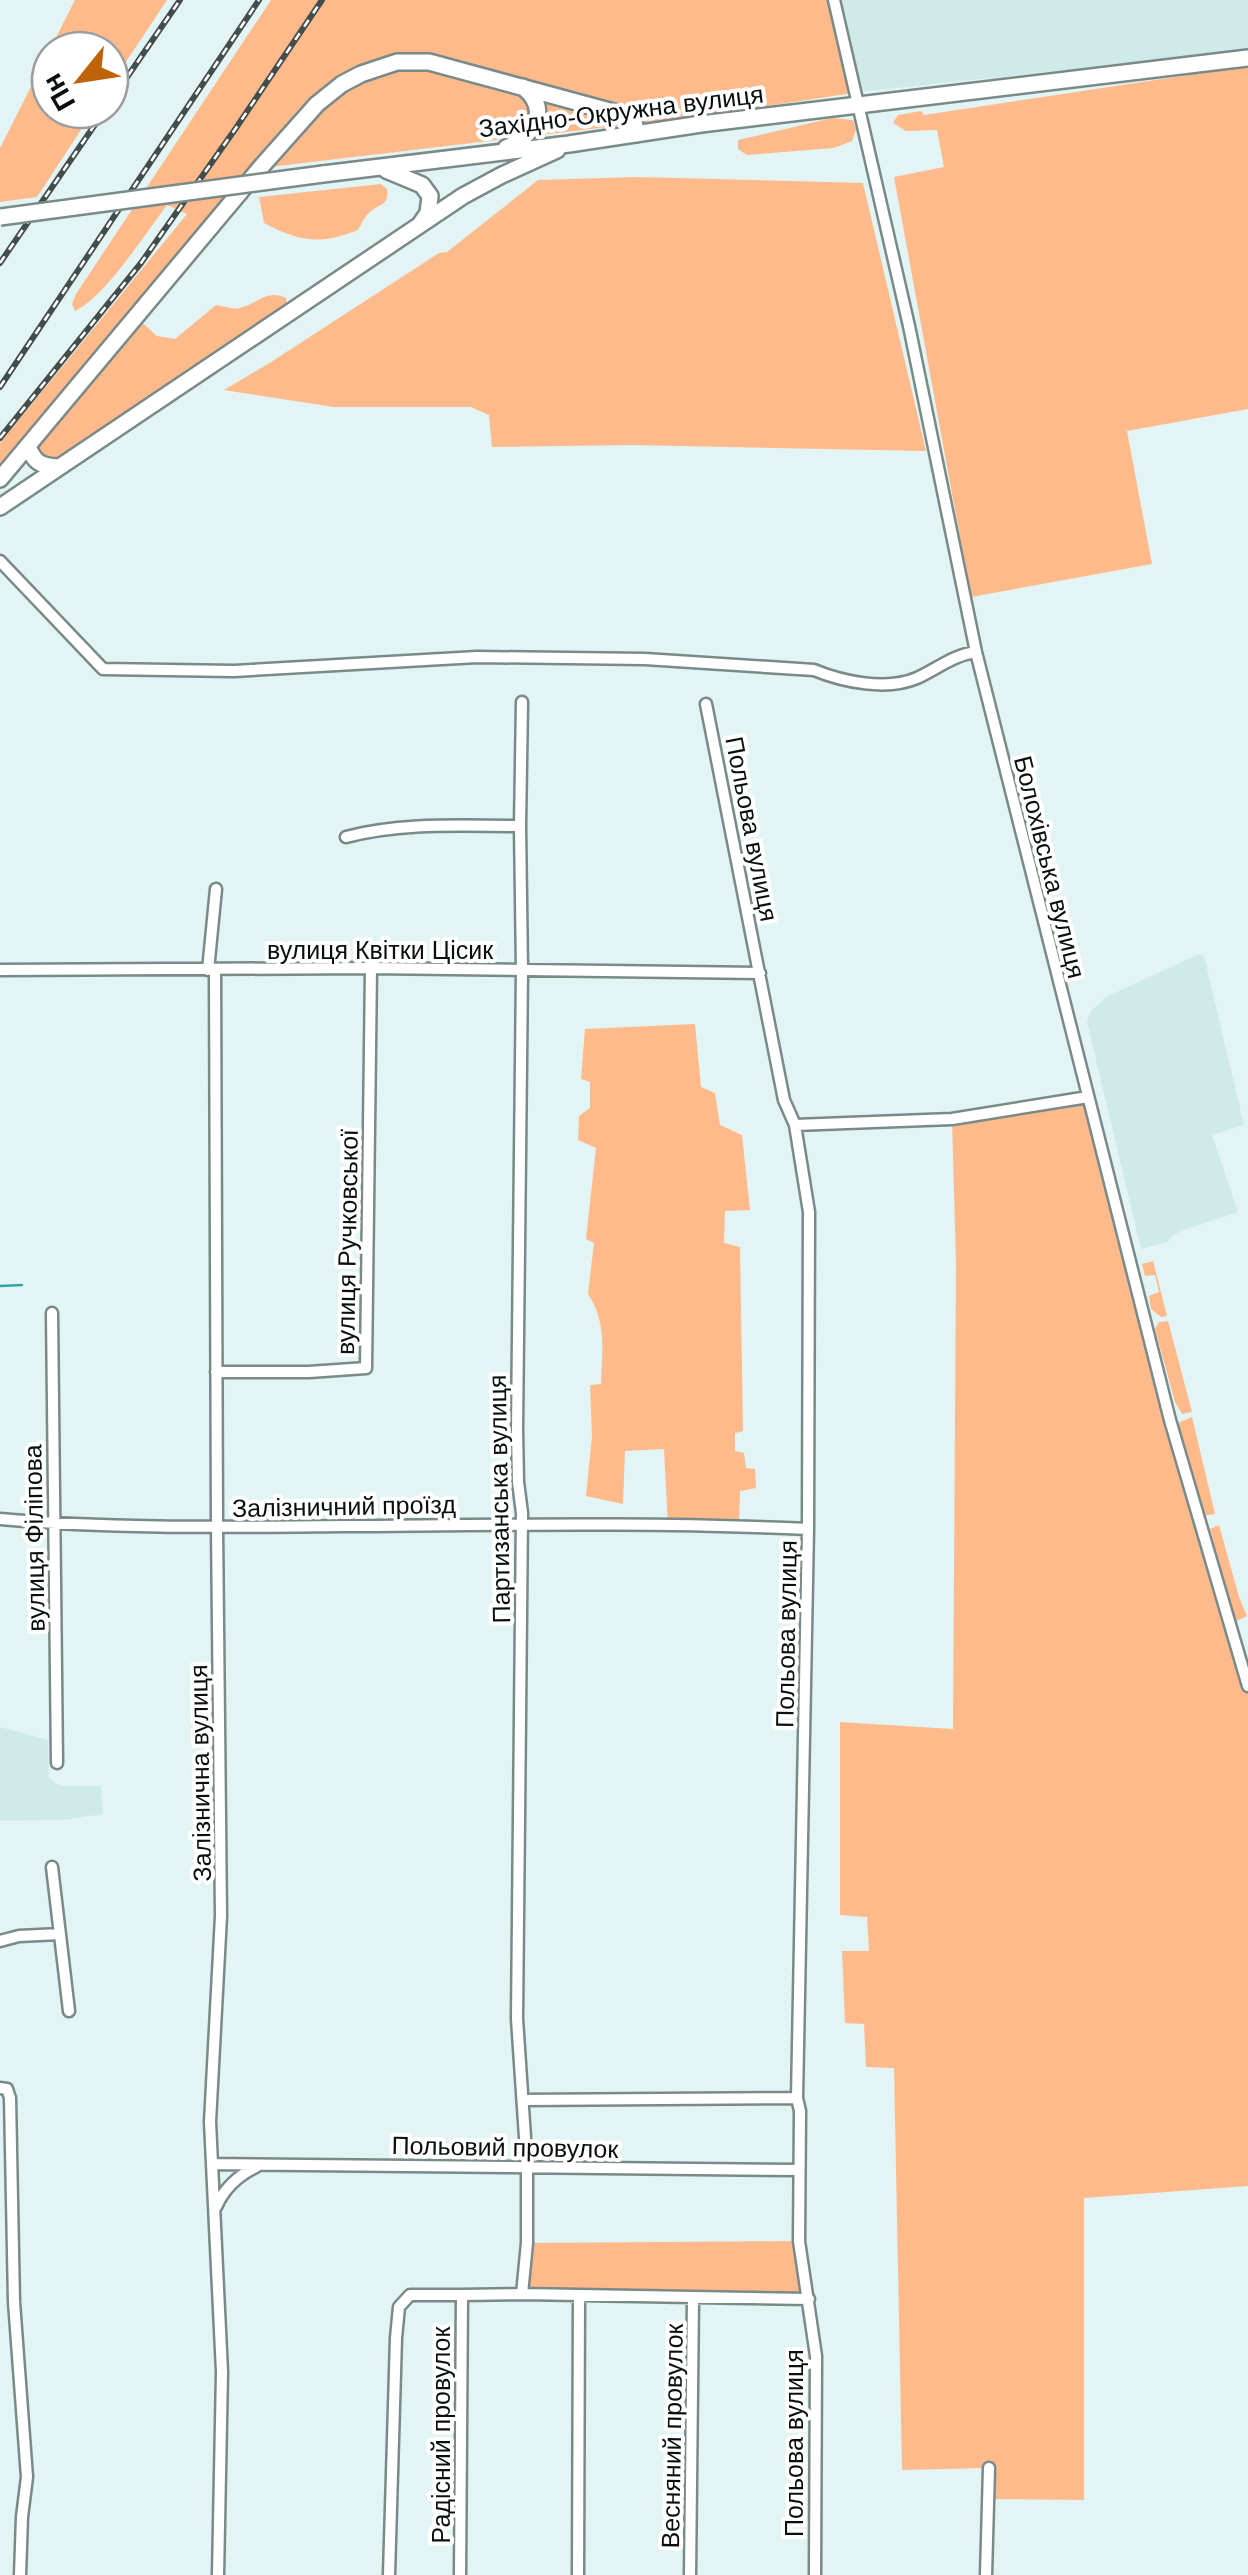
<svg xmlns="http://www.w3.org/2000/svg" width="1248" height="2575" font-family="Helvetica,sans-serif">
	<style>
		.built { fill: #cfebe9 }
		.green { fill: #ffba8b }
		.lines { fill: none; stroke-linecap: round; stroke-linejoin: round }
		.stream { stroke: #31a5a2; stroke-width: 2.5 }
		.street-casing { stroke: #798a89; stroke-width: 15 }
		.secondary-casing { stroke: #798a89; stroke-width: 20 }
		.primary-casing { stroke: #798a89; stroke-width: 20 }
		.street { stroke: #fff; stroke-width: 10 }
		.secondary { stroke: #fff; stroke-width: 15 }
		.primary { stroke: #fff; stroke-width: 15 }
		.rail-casing { stroke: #434d4c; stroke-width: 6 }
		.rail { stroke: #fff; stroke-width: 2.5; stroke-dasharray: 8; stroke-linecap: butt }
		.primary-bridge-casing { stroke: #798a89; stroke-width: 20; stroke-linecap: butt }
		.primary-bridge { stroke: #fff; stroke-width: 15 }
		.labels { text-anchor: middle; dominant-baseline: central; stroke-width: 8; stroke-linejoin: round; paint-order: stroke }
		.street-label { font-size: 25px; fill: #090f0e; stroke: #fff }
	</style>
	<rect width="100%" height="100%" fill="#e2f4f3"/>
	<path class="built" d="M840,0H1248V50L860,92Z
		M1199,954L1204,956L1244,1125L1212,1135L1238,1212L1184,1230L1173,1235L1168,1242L1141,1249L1087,1022L1091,1011L1106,997Z
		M0,1727L48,1740L49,1777L56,1784L66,1786H101L103,1814L62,1820L0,1821Z"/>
	<path class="green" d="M75,0H167L110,86V50H50V110H94L37,197L0,202V148Z
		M271,0H840L860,92L701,116L261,168L135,316L157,336L175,339L216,305C224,306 233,310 240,308C259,303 267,289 286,298L287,309L53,463L28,446L0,479V443L187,214L167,205C146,233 105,297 75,311L72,304L76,294Z
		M1248,66V409L1127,431L1152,564L971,597L894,177L944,167L937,130L906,131L893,123L898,115L921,111L924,115Z
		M832,118L853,120L856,129L852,141L834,148L747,155L738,149V140Z
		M637,177L863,183L926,451L633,445L492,447L489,415L471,407H334L224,390L268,364L439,253L447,252L538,180Z
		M381,184L387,189C389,205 382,203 371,211C365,216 362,223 358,230C320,245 300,242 264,223L259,197Z
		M695,1024L701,1087L715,1093L720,1125L742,1135L750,1210L725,1211L724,1243L740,1247L743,1431L735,1433V1451L744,1453L746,1468L755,1469L756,1488L740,1491L739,1526L668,1527L664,1449L625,1451L623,1504L586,1496L592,1436L590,1385L601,1384C602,1352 607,1322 588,1294L594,1243L586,1239L596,1148L578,1140L579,1116L590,1108V1082L581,1079L585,1029Z
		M1088,1097L1128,1257L1248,1686V2186L1084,2198V2500L988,2499V2468L902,2470L894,2068L866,2067L864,2024L845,2023L842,1951H869L867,1917L840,1915V1722L953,1729L956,1264L952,1119Z
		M1153,1261L1167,1316L1161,1317L1151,1309L1149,1296L1159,1292L1155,1275L1145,1276L1142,1264Z
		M1168,1321L1192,1412L1182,1414L1175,1402L1155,1329L1159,1322Z
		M1192,1417L1215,1514L1202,1516L1178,1423Z
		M1219,1525L1239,1597L1247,1616L1235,1622L1210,1529Z
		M799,2241L809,2299L522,2294L527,2243Z"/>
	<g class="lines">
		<path class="stream" d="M0,1286L22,1285"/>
		<defs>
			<path id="street" d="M834,0L909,326L976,652L1170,1420L1248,1686
				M0,561L103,669L234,671L477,657L645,659L814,670C843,682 887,691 917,678C937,669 953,655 976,652
				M706,704L784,1100L795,1125L809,1212L808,1529L797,2098L800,2111L799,2241L816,2356L815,2575
				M346,837C403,822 462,826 520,826
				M0,970L371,968L760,973
				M208,970L216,889
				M215,970L217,1527L221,1916L210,2122L222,2372L218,2575
				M795,1125L952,1119L1088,1097
				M52,1313L57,1763
				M216,1372H309L366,1368L371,968
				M0,1519C114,1529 229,1527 343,1526C498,1525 653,1522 808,1529
				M52,1867L69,2011
				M0,1941L19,1936L60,1934
				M0,2088L7,2089L10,2098L14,2302L27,2477L22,2517L20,2575
				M523,2100L797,2098
				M212,2164L798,2170
				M216,2207C224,2189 239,2175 256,2167
				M522,2294L527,2243V2167L517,2019L522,1513L518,1482L517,1429L522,971L520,826L522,702
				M389,2575L396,2338L399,2307L410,2295H462
				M460,2575L462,2295L522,2294L809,2299
				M578,2575L579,2296
				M690,2575L693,2298
				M986,2575L989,2468"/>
			<path id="secondary" d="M28,446C34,462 40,466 58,467"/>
			<path id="primary" d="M506,148C533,135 552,111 523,87
				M386,170L422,185L430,196L428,213L421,223
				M323,174L569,144L701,124L1248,58
				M0,479L261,167L317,104L342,84L361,74L397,62H429L617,113L634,122L637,134
				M0,507L463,196L502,175L557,150"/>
		</defs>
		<use href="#street" class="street-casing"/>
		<use href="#secondary" class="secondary-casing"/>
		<use href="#primary" class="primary-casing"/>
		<use href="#street" class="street"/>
		<use href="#secondary" class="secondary"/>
		<use href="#primary" class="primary"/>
		<defs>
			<path id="rail" d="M110,102L180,0
				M0,263L105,110
				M0,387L259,0
				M0,438L141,263L236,128L322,0"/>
		</defs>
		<use href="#rail" class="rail-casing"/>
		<use href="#rail" class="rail"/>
		<defs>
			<path id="primary-bridge" d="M0,217L323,174"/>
		</defs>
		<use href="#primary-bridge" class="primary-bridge-casing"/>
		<use href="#primary-bridge" class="primary-bridge"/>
	</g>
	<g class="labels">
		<g class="street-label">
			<text transform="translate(621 111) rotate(-7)">Західно-Окружна вулиця</text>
			<text transform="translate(752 829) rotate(79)">Польова вулиця</text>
			<text transform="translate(1050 867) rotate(76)">Болохівська вулиця</text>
			<text x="380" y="950">вулиця Квітки Цісик</text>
			<text transform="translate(347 1242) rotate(-89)">вулиця Ручковської</text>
			<text transform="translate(499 1499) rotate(-91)">Партизанська вулиця</text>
			<text transform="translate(344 1506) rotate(-1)">Залізничний проїзд</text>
			<text transform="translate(34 1538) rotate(-91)">вулиця Філіпова</text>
			<text transform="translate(786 1634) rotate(-89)">Польова вулиця</text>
			<text transform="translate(200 1773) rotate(-91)">Залізнична вулиця</text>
			<text transform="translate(505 2147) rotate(1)">Польовий провулок</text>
			<text transform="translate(441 2435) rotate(-90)">Радісний провулок</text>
			<text transform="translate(672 2436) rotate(-89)">Весняний провулок</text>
			<text transform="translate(794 2443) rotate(-90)">Польова вулиця</text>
		</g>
	</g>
	<g transform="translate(80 80) rotate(240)"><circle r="48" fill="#ffffff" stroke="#9d9f9f" stroke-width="2.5"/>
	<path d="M0-8L18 38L0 25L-18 38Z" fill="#be630a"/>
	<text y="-15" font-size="28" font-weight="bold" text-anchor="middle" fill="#090f0e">Пн</text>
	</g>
</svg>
